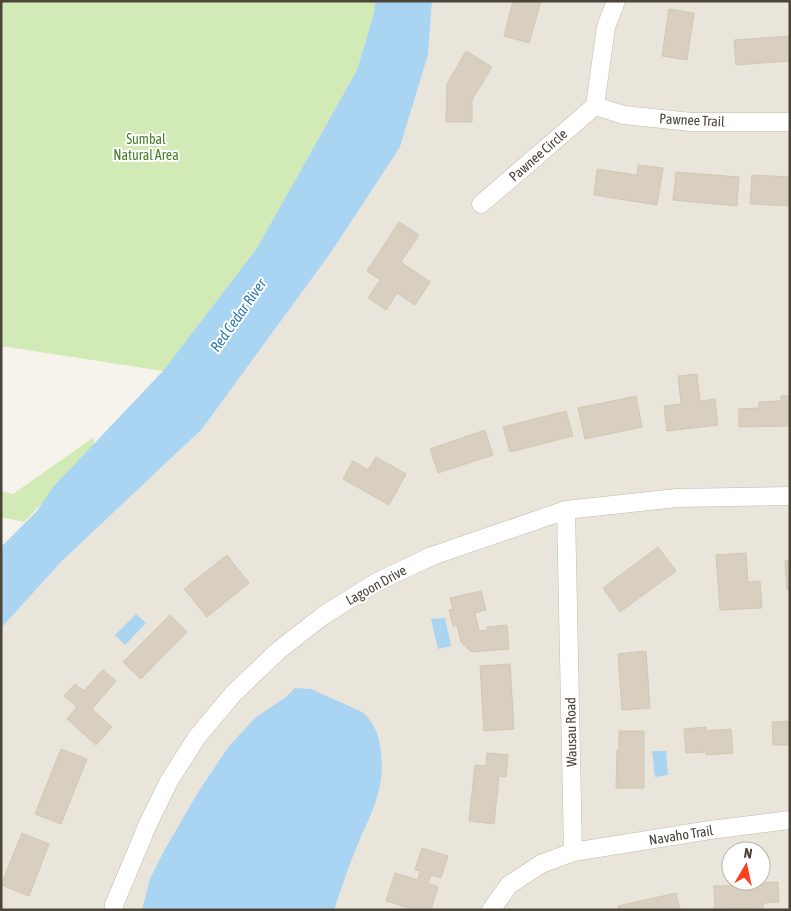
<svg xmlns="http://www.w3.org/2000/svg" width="791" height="911" font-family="'Asap Condensed',sans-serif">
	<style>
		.residential { fill: #eae5da; fill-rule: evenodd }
		.green { fill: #d2eab5 }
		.water { fill: #a9d4f2 }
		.building { fill: #d8cfc1; stroke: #d3c7b4 }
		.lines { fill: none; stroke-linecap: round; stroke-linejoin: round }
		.minor-casing { stroke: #c2bbae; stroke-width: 19 }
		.minor { stroke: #fff; stroke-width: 18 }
		.labels { text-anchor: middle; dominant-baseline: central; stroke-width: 4; stroke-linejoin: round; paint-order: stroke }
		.street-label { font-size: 14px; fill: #4b4439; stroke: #fff }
		.park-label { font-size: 14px; fill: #4a7f2a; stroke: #fff }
		.water-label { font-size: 15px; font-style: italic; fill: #2e7ab2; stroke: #fff }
	</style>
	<rect width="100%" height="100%" fill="#f6f3ec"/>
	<path class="residential" d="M432,1H790V910H1V628L62,561L202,429L332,251L400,147L428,55ZM731,851H761V881H731Z"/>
	<path class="green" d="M1,1H375L374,13L357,70L257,248L163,371L1,346Z
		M94,437L93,451L24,522L1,517V491L13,494Z"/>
	<path class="water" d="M375,1H432L428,55L400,147L332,251L202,429L62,561L1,628V547L37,511L53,487L163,371L257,248L357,70L374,13Z
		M136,614L146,623L125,645L115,635Z
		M445,618L451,646L438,649L431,619Z
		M295,688L311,689L362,712C372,720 378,732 380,745C387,791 371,811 355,851C347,870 341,890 334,910H142L150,879L164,851L197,794L229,746L256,717L286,697Z
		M652,751H666L668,775L655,777Z"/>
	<path class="building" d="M513,1H541L529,43L504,36Z
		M669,9L694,13L687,60L662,56Z
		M790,36V61L736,65L734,40Z
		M466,51L492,67L472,100V122H446L447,84Z
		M638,165L663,168L657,205L594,195L597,169L637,175Z
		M676,172L739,177L737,206L673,200Z
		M752,175L790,177V206L750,204Z
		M399,222L419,235L401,262L430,282L415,305L397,293L386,310L368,298L380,280L367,271Z
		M697,374L700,401L715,399L718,425L667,431L664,406L681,404L678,376Z
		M636,396L642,427L585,439L578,408Z
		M781,396H790V426L739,427V409L759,408V402L781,401Z
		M566,411L573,436L510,452L503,427Z
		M485,430L493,455L438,473L430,449Z
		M376,457L406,474L389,505L343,479L353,461L368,470Z
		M658,547L676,571L620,612L603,588Z
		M746,553L748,582L760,581L762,608L720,610L716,555Z
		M227,555L249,583L207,617L184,589Z
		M790,560V589L787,590L785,561Z
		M481,591L486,610L475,613L479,631L487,630V627L507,625L509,649L471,652L461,642L457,625L453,626L449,610L453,609L450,598Z
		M170,615L187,632L141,679L123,662Z
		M646,651L650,708L622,710L618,654Z
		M510,664L514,729L484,731L480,666Z
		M103,670L116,681L92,709L112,727L96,745L67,719L77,707L64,696L75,684L84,691Z
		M790,721V745H773L772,722Z
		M706,727V731L731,729L733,753L706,755V752L686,753L684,729Z
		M619,731H644V788H616L617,750H619Z
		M61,749L87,759L61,824L35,814Z
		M487,753L508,755L506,777L499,776L494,824L469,821L475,765L486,766Z
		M22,833L49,844L29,896L1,885Z
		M422,848L448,856L441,878L431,875L428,883L438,887L431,910H415L386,901L395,873L418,880L420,871L415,870Z
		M778,882L779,902L763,903V908L715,910L714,886L759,885V883Z
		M676,893L680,910H619L618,906Z"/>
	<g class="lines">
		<defs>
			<path id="minor" d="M595,106L624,115L691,122H790
				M595,106L606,27L616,1
				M481,204L595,106
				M566,510L573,852
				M114,910V905L148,824L169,781L197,737L233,694L279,650L324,615L377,582L432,556L566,510L677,498L790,496
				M491,910L509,885L541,864L573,852L710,830L790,820"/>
		</defs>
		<use href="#minor" class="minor-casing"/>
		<use href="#minor" class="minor"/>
	</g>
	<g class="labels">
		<g class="street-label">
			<text transform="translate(692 120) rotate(3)">Pawnee Trail</text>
			<text transform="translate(538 155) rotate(-41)">Pawnee Circle</text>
			<text transform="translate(376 585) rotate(-29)">Lagoon Drive</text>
			<text transform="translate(571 732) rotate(-91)">Wausau Road</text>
			<text transform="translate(681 835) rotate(-9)">Navaho Trail</text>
		</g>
		<g class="park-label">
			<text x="146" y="139">Sumbal<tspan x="146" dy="16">Natural Area</tspan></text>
		</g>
		<g class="water-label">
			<text transform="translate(238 315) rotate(-55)">Red Cedar River</text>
		</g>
	</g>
	<rect width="791" height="911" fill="none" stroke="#4b4439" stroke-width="5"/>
	<g transform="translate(746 866) rotate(9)"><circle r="24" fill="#ffffff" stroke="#b7b4b0"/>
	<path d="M0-4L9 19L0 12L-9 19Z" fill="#fc3f1d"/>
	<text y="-8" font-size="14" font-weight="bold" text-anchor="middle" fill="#4b4439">N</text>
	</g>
</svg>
